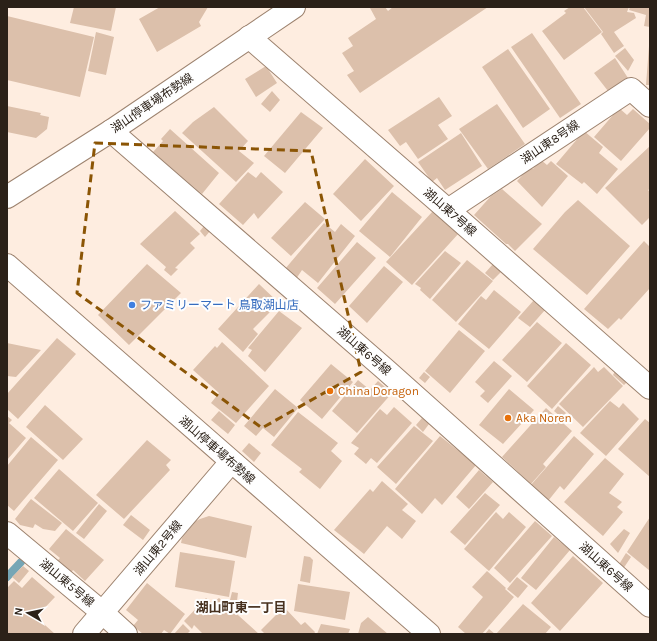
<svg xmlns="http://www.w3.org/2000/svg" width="657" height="641" font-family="Karla,'Noto Sans JP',sans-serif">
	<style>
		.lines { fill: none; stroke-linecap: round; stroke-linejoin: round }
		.stream { stroke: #76a6b5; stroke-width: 8 }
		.building { fill: #dcc0ab }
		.minor-casing { stroke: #9d836f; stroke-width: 24 }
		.secondary-casing { stroke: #9d836f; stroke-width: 24 }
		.minor { stroke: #fff; stroke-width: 22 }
		.secondary { stroke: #fff; stroke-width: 22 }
		.marked { fill: none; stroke: #8b5505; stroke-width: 3; stroke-dasharray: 8 5; stroke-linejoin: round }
		.shop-dot { fill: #3f7fe0; stroke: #fefefe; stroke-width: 1.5 }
		.food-dot { fill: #e8710a; stroke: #fefefe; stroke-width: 1.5 }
		.labels { text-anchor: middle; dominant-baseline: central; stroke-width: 4; stroke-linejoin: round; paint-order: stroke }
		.street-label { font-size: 12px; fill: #2b2118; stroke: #fefefe }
		.shop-label { font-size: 12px; fill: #366cbe; stroke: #fefefe; text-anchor: start }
		.food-label { font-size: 12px; fill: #c56008; stroke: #fefefe; text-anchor: start }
		.neighbourhood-label { font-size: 13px; font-weight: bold; fill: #47311f; stroke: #fefefe }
	</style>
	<rect width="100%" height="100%" fill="#feede0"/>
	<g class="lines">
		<path class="stream" d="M7,577L21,562"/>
	</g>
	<path class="building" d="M74,7H116L111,31L70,23Z
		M160,7H208L199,22L201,26L157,52L139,19Z
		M371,7H385L388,11L393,7H488L360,93L347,75L354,71L342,53L353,46L348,38L376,19L370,8Z
		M570,7H583L602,32L564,60L542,31L566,13L564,11Z
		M584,7H629L627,12L634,13L636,18L614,32L624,46L614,53L601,34L603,32Z
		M630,7H650V27L644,26L646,15L629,10Z
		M7,16L94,37L80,97L7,80Z
		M96,32L114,37L106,75L88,71Z
		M532,33L581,104L560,118L511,47Z
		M649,46H650V85H646Z
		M625,48L634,60L628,71L615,56Z
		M508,49L550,109L523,128L482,67Z
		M615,58L628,78L608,91L594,73Z
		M266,66L277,83L256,97L245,79Z
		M272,91L280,100L270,112L261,104Z
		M439,97L452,116L438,125L448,139L418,159L406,142L400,146L388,130Z
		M497,104L525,144L488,169L459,129Z
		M7,106L41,113L40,115L49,117L47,129L36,138L7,132Z
		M214,107L248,141L239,151L254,163L236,182L182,133L193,122Z
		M619,108L627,115L633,109L650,124V128L621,161L594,137Z
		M301,112L323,128L285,173L264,156Z
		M170,129L219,173L202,194L153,152L163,141L161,139Z
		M584,131L603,147L599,153L618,169L597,194L584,182L582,184L556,164Z
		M461,133L482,166L445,190L437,178L432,182L418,162Z
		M650,146V189L648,190L650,192V217L642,225L605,188Z
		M365,159L394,186L361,221L333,194Z
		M541,160L547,165L551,161L568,176L542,207L517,181L530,167L533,169Z
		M248,172L256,178L261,172L283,192L258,219L254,213L243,225L219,204Z
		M502,189L542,224L515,251L508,244H506L474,215L491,196Z
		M392,192L422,217L390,257L359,231Z
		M578,200L630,246L587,295L533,249L565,212Z
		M305,202L325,219L291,256L271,238Z
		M175,211L200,234L190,243L195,248L175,268L178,269L171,276L164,270L166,267L140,244Z
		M433,211L459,233L412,285L386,262Z
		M324,223L335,232L341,224L355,236L318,283L302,270L296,279L285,269Z
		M204,226L210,231L205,237L200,231Z
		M644,241L650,247V288L621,320L619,318L608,329L584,309Z
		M357,242L376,258L335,304L317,288Z
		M445,251L461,263L430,299L420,290L421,288L415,284Z
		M467,260L493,281L456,322L432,300Z
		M147,264L181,293L129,345L98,315Z
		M493,264L501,272L493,280L485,273Z
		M384,266L403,282L367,323L349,306Z
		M259,284L279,303L253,329L258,334L243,352L218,329Z
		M494,290L521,312L489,349L458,324L481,296L486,300Z
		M534,300L545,310L530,327L518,318Z
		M279,311L302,328L265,372L248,356L252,350L248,348Z
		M537,322L562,343L527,382L502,360Z
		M459,330L485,351L450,393L425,371Z
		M57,338L76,354L18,419L7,409V394Z
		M222,342L269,386L236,423L211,403L219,393L193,370L215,346L217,348Z
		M7,343L41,350L16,377L7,376Z
		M566,343L591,365L552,409L527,386Z
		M494,361L512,376L488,403L480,396L485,391L475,382Z
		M331,364L353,382L322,419L300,400Z
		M594,367L598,372L604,367L623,386L583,427L559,404Z
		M615,371L627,382L624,385L613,375Z
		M424,372L430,377L425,383L419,378Z
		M358,380L370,390L378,381L392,393L357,433L332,411Z
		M275,389L298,408L274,437L263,428L256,436L244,426Z
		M509,389L534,410L503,444L479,425Z
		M610,401L619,408L623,403L639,419L606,456L580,433Z
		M45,405L83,439L63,460L26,427Z
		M558,406L566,413L562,418L554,411Z
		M394,407L412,423L377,463L371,458L366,464L354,454L359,448L351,443L380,409L387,415Z
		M546,408L572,431L543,464L546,467L531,484L502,457Z
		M219,411L235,425L228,434L211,420Z
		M298,412L338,443L331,451L342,461L320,489L299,472L302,469L271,445Z
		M7,416L12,420L9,423L26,438L7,460Z
		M422,418L429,424L423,432L416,425Z
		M645,419L650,423V477L618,449Z
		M414,426L433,441L396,484L377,467Z
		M440,436L476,465L442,505L435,498L422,514L395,489Z
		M574,436L594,454L564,490L560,486L548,501L530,486Z
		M31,437L58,460L14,511L7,505V466Z
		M147,440L171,460L166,465L170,470L124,519L96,495Z
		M249,443L261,453L254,462L242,451Z
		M605,458L624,474L609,493L622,502L617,507L623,512L603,536L564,502Z
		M59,469L98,503L73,531L34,498Z
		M479,470L493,482L469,509L456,497Z
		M382,481L408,504L402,510L416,521L402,539L387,526L364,554L334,530L370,489L373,492Z
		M485,493L500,505L465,545L450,532Z
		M31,499L62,523L55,531L43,529L35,524L33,528L20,525L15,519Z
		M99,504L107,511L84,539L76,533Z
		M496,512L503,519L509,512L526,527L489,571L464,549Z
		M131,515L150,530L143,540L123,525Z
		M209,516L252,526L246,558L181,543L182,538L196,521L200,519Z
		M650,517V571L627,552Z
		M535,521L552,536L510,583L494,568Z
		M66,529L104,560L85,581L73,570L71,573L57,561L60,558L49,549Z
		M624,529L630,533L618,553L610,544Z
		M554,537L570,550L536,590L521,578Z
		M180,552L235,561L229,597L175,587Z
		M626,553L631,557L623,569L618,566Z
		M304,556L310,557L313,560L310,583L300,581Z
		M573,556L603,583L560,631L531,603Z
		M23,566L29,571L19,583L12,577Z
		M487,571L506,588L505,589L514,597L482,634H466L458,627L483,597L472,587Z
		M32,577L55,597L36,617L55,634H8L7,633V588L14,581L22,588Z
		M517,577L528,586L518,598L507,589Z
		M147,583L185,614L170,634L164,630L161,634H143L133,626L138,620L126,610Z
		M298,584L350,592L345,620L294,611Z
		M232,592L238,593L237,601L230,600Z
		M206,598L212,603L219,598L259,634H203L194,625L192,629L184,621Z
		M523,604L551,627L545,634H496Z
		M284,607L301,625L305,622L315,632L314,634H265L261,630Z
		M368,617L388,634H358L361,623Z
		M183,624L190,631L187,634H174Z
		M321,624L345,628L350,629L348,634H317Z
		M489,629L495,634H485Z"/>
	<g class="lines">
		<defs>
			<path id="minor" d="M249,37L448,210L650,388
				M111,131L386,370L650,606
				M448,210L631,89L650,106
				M7,533L103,613L126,634
				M84,634L231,462"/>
			<path id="secondary" d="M7,197L111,131L294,7
				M7,265L429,634"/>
		</defs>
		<use href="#minor" class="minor-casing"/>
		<use href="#secondary" class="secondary-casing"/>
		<use href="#minor" class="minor"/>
		<use href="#secondary" class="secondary"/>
	</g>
	<path class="marked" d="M95,143L311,151L361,372L262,428L77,293Z"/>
	<circle class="shop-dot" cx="132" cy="305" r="4"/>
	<g class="food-dot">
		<circle cx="330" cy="391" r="4"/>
		<circle cx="508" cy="418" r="4"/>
	</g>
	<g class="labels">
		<g class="street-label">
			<text transform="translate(152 103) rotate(-34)">湖山停車場布勢線</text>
			<text transform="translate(550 142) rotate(-34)">湖山東8号線</text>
			<text transform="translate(450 212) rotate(41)">湖山東7号線</text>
			<text transform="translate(364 351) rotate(41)">湖山東6号線</text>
			<text transform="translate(217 450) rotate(41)">湖山停車場布勢線</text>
			<text transform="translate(158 548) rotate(-50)">湖山東2号線</text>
			<text transform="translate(606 567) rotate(42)">湖山東6号線</text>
			<text transform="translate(67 583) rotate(40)">湖山東5号線</text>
		</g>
		<g class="shop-label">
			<text x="140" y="305">ファミリーマート 鳥取湖山店</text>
		</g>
		<g class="food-label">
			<text x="338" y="391">China Doragon</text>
			<text x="516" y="418">Aka Noren</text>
		</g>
		<g class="neighbourhood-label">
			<text x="241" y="607">湖山町東一丁目</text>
		</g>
	</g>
	<rect width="657" height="641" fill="none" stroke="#2b2118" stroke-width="16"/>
	<g transform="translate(28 613) rotate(279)" stroke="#fefefe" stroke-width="3" paint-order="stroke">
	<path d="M0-3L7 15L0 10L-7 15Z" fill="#2b2118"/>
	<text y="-6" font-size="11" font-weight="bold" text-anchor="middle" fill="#2b2118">N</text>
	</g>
</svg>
